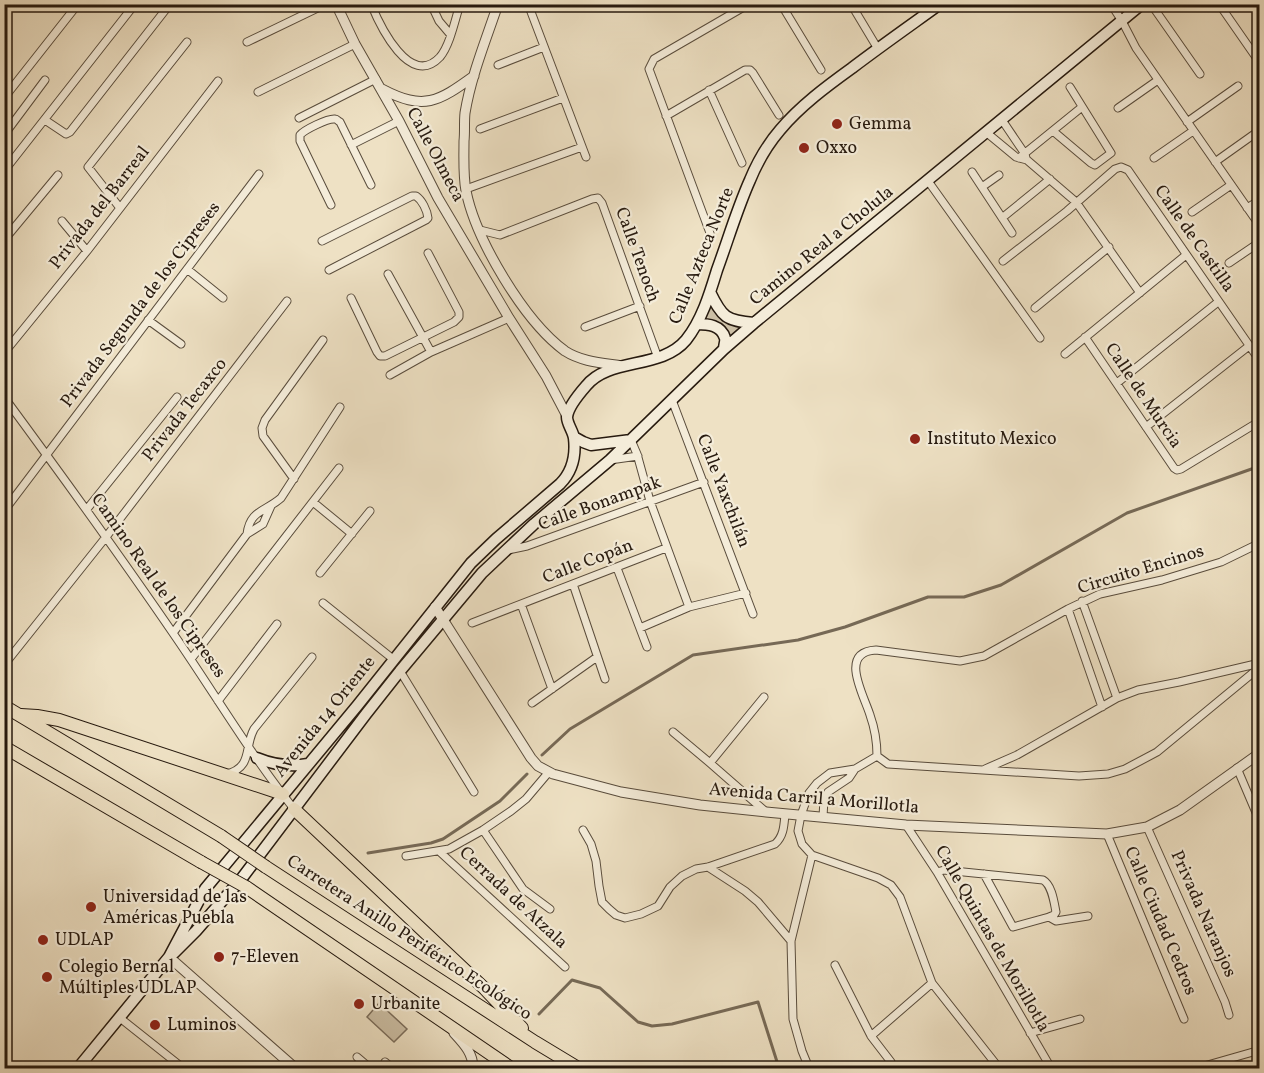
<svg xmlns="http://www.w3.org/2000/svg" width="1264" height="1073" font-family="Vollkorn,serif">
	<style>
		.green { fill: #ccbfa5; stroke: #7a6c5a; stroke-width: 1.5 }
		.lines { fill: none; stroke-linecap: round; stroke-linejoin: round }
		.stream { stroke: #766956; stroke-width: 3 }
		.minor-casing { stroke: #594c3c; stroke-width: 9 }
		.tertiary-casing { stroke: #594c3c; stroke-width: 11 }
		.secondary-casing { stroke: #271a0f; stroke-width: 13 }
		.trunk-casing { stroke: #271a0f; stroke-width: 14 }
		.minor { stroke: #f4ecd9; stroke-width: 7 }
		.tertiary { stroke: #f4ecd9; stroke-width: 9 }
		.secondary { stroke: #f4ecd9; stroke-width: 10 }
		.trunk { stroke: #eee1c4; stroke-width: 12 }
		.trunk-bridge-casing { stroke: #271a0f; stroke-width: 14; stroke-linecap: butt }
		.trunk-bridge { stroke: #eee1c4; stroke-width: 12 }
		.poi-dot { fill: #8f2418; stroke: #f4ecd9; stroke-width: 2 }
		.labels { text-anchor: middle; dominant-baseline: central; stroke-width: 4.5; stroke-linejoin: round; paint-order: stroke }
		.poi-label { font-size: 18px; fill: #271a0f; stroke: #f4ecd9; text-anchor: start }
		.street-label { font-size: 18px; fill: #271a0f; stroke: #f4ecd9 }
	</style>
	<rect width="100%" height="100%" fill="#eee1c4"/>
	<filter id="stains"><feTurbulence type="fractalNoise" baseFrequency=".00333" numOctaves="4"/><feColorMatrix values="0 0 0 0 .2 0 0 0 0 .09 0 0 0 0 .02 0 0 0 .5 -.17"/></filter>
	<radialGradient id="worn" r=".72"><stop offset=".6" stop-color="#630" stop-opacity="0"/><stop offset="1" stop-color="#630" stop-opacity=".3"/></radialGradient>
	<path class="green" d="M709,304C718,316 727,323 741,327L730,337L703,319Z
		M379,1003L407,1029L394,1042L367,1017Z"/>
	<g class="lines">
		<path class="stream" d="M542,755L570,729L693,655L798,640L845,627L928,597H964L1001,585L1127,513L1260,466
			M368,853L431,843L443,839L500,801L527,774
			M539,1014L572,980L600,988L638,1022L652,1026L672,1024L758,1002L779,1068"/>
		<defs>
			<path id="minor" d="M371,4C380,26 410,89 440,57C450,45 455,20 460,4
				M431,4L439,21L450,34
				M528,4L586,157
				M781,4L821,70
				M851,4L878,49
				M1111,4L1122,21L1136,48L1260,226
				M1151,4L1200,74
				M1219,4L1260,63
				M1253,4L1260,14
				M4,11L9,4
				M247,42L326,4
				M498,65L544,47
				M709,90L742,163
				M258,92L355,44
				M4,98L78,4
				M1118,108L1158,80
				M666,116L745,70H750L753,73L779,115
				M299,118L376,79
				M45,120L66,134L70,132L170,4
				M1002,120L1025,154L1026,158
				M1187,122L1238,86
				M480,129L563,98
				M1053,131L1091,163L1095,165L1111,153L1070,87
				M987,133L1016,157L1027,160L1076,202L1140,293
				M4,135L45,80
				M351,145L399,121
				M1019,158L1082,107
				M1154,158L1193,131
				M1215,162L1260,130
				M4,171L135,4
				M972,172L1012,233
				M928,181L1040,338
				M982,187L999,175
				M466,189L582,147
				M331,205L300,141V135C304,130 328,118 335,119C337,119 338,121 340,122L371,185
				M120,208L88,167L187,42
				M1247,208L1260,200
				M1192,212L1231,185
				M1002,218L1050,179
				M62,221L87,251
				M480,230L500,235L592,199L598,198L602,203L658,358
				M710,233L649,69L654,59L749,4
				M4,240L58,175
				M322,241L412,196H416C422,200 427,210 428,218L426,220L329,270
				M1003,261L1067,211L1115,169L1121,167L1128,170L1260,361
				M1229,263L1260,242
				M187,269L223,298
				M388,274L431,352
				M351,298L377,352L380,356H385L454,322L459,317V312L428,253
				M1035,308L1109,247
				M148,320L181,344
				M585,327L640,306
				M1085,337L1174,468L1177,470L1181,469L1260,421
				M4,353L87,251L218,81
				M1065,354L1186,255
				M390,375L431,352L509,318
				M1117,383L1218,302
				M4,397C63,477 121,557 177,639C216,696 251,755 294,809
				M672,400L753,614
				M1146,427L1249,346
				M631,440L637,454L650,501L689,607
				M610,460L638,456
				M294,479L263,436L262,428L265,420L323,340
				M313,502L352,534
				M87,509L177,397
				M4,511L259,174
				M247,534C250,510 265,512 281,498L340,407
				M508,550L527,546L704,482
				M617,568L647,647
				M320,573L370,511
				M573,584L605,679
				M1082,601L1117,698
				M323,603L393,659
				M521,604L552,689
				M1068,609L1102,707
				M472,623L666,548
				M640,628L689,607L746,593
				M173,633L247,534L263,524L271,506
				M191,659L339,468
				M4,665L106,537L287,301
				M400,671L474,792
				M218,701L277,624
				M532,703L597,657
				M673,732L710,763L766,812
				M877,756C877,741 875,729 870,715C864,695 838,652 876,650L960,661L984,656L1068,609L1100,594L1162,580L1221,562L1260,543
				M877,756L855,769L830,773L817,783L809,793L801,815L798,831L802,844L812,855L878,878L891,885L900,897L932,983L999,1068
				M877,756L888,764L1079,776L1108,774L1125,769L1157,752L1260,667
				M710,763L764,697
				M1237,768L1260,822
				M985,769L1017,755L1117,698L1138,690L1179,682L1260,663
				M227,774C253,767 244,747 254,729L312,657
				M823,817L824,799L828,792L849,778L855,769
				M906,825L937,872L1051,1068
				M1147,827L1225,1002L1229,1015
				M483,830L523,889L550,909
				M583,830L591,844L596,861L599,886L602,902L609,909L616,915L625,918L641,914L658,906L670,887L682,876L696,869L708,867L775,844C784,836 784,825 785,814
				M1107,834L1184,1019
				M440,852L565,967
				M406,856L449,849L483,830L511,811L526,799L548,773
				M708,867L745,891L758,902L791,941
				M937,872L944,870L1043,880C1052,885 1054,902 1056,912L1054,915L1049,917
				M984,874L1013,927L1049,917L1056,921L1088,916
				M835,965L871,1036L891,1062L893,1068
				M120,1018L183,1068
				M1030,1033L1080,1019
				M871,1036L932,983
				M357,1057L370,1068
				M385,1062L392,1068
				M809,1068L802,1051L793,1019L791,941L812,855
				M1197,1068L1260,1050"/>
			<path id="tertiary" d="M336,4L355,44L399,121L438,198L509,318L546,376L567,416
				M498,4C486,40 471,76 465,113C464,122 465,132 464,141C464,157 463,175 466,191C476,240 524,321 565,351C582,362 603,363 622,366
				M382,89C424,111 438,102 474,76
				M435,607L531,758L538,766L553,774L621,792L700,805L766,812L906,825L1107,834L1147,827L1180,810L1260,753
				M169,957L295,1068
				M454,1033C464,1044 473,1053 473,1068"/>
			<path id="secondary" d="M710,292C722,317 726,321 754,323
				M697,324C708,324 721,325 725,338C726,341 724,345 724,349
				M574,437L583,442L591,445L631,440
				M257,758C274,765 290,767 308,764
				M174,953L196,931L242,878L366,714L400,671L482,573L534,524L610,460L724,349L754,323L1142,4
				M78,1068L169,957L205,889L357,706L471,563L496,539L560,484C572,472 576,455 574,438C573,431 567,424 567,417C568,407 579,394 586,386C609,357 661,370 686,340C702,320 710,293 717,270C728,240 737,209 750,180C757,163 768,144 780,130C800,106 827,86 852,68C881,46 911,25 940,4"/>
			<path id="trunk" d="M4,706L221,836
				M21,715L37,716L59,720L283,794
				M4,747L201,862
				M294,809L485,989L522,1028
				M266,867L535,1042L578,1068
				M246,887L511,1068"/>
		</defs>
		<use href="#minor" class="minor-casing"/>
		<use href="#tertiary" class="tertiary-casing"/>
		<use href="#secondary" class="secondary-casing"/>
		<use href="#trunk" class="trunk-casing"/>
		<use href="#minor" class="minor"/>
		<use href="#tertiary" class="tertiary"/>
		<use href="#secondary" class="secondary"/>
		<use href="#trunk" class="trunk"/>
		<defs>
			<path id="trunk-bridge" d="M221,836L266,867
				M201,862L246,887"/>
		</defs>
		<use href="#trunk-bridge" class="trunk-bridge-casing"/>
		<use href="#trunk-bridge" class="trunk-bridge"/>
	</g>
	<g class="poi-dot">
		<circle cx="837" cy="124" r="6"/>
		<circle cx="804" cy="148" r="6"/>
		<circle cx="915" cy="439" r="6"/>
		<circle cx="91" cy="907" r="6"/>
		<circle cx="43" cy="940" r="6"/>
		<circle cx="219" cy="957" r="6"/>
		<circle cx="47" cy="977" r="6"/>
		<circle cx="359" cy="1004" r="6"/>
		<circle cx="155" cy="1025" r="6"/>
	</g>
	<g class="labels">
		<g class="poi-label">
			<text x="849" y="124">Gemma</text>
			<text x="816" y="148">Oxxo</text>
			<text x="927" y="439">Instituto Mexico</text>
			<text x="103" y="897">Universidad de las<tspan x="103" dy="21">Américas Puebla</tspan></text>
			<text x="55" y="940">UDLAP</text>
			<text x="231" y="957">7-Eleven</text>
			<text x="59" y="967">Colegio Bernal<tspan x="59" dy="21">Múltiples UDLAP</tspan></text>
			<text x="371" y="1004">Urbanite</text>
			<text x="167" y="1025">Luminos</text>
		</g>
		<g class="street-label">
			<text transform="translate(435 155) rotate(62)">Calle Olmeca</text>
			<text transform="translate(100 208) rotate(-52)">Privada del Barreal</text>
			<text transform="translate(1194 239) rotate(55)">Calle de Castilla</text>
			<text transform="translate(822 246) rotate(-39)">Camino Real a Cholula</text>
			<text transform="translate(637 255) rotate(70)">Calle Tenoch</text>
			<text transform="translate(702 256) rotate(-68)">Calle Azteca Norte</text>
			<text transform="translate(141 305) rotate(-53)">Privada Segunda de los Cipreses</text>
			<text transform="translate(1143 396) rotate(56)">Calle de Murcia</text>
			<text transform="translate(185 410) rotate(-52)">Privada Tecaxco</text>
			<text transform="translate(723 491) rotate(69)">Calle Yaxchilán</text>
			<text transform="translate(600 504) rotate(-20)">Calle Bonampak</text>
			<text transform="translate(588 562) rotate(-21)">Calle Copán</text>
			<text transform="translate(1141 570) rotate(-17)">Circuito Encinos</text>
			<text transform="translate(158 586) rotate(55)">Camino Real de los Cipreses</text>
			<text transform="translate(325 717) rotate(-51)">Avenida 14 Oriente</text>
			<text transform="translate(814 799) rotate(5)">Avenida Carril a Morillotla</text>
			<text transform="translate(513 898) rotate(43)">Cerrada de Atzala</text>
			<text transform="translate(1203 914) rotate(66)">Privada Naranjos</text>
			<text transform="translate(1160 921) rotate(67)">Calle Ciudad Cedros</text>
			<text transform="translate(409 938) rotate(33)">Carretera Anillo Periférico Ecológico</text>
			<text transform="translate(992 939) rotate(60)">Calle Quintas de Morillotla</text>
		</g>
	</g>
	<rect width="1264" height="1073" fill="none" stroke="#eee1c4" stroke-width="24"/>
	<rect x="6" y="6" width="1252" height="1061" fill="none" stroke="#271a0f" stroke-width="3"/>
	<rect x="12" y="12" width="1240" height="1049" fill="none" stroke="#271a0f" stroke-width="1.5"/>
	<rect width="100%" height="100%" filter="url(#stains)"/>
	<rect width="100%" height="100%" fill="url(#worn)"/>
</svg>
